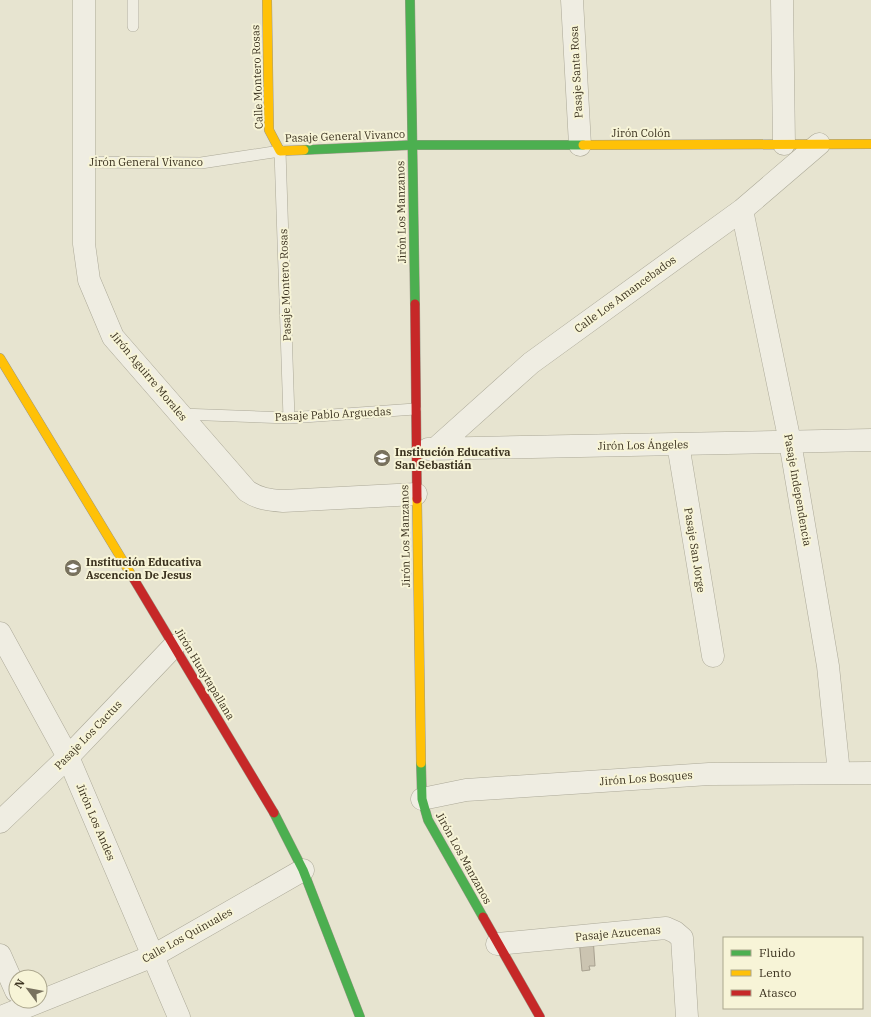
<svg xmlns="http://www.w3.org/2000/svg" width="871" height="1017" font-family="'IBM Plex Serif',serif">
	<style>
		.building { fill: #cbc4b1; stroke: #a7a08f }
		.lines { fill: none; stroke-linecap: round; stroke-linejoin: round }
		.lane-casing { stroke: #aca998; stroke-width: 12 }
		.street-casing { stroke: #aca998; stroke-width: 23 }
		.fast-casing { stroke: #9c9888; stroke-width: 10 }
		.slow-casing { stroke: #9c9888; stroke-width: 10 }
		.jam-casing { stroke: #9c9888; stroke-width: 10 }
		.lane { stroke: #efede2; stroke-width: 11 }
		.street { stroke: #efede2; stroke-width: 22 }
		.fast { stroke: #4caf50; stroke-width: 9 }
		.slow { stroke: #ffc107; stroke-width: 9 }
		.jam { stroke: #c62828; stroke-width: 9 }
		.labels { text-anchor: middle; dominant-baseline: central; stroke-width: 4; stroke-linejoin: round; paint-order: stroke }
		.street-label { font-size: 11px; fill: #3c3320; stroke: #f7f4d7 }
		.poi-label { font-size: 11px; font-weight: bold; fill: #3c3320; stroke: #f7f4d7; text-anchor: start }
	</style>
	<rect width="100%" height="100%" fill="#e7e4d0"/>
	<path class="building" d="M593,937L595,966H589L590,970L582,971L579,939Z"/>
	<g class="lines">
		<defs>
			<path id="lane" d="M133,0V26
				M84,162L201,163L280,151L289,418
				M181,414L289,418L415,409"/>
			<path id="street" d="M84,0V244L89,280L113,337L247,491C259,499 269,500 283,501L416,494
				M572,0L580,145
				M782,0L784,144
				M742,210L790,442L828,666L839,773
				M678,444L713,656
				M428,449L871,440
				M435,449L531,363L742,210L819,144
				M0,633L68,757L179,1017
				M422,799L466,790L709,774L871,773
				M0,822L68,757L174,646
				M497,944L666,928L675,932L682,938L687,1017
				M0,955L16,991
				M1,1017L153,956L303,870"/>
			<path id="fast" d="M410,0L415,304
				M304,150L412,145H583
				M421,763L422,799L428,820L483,917
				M274,813L303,870L360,1017"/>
			<path id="slow" d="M267,0L269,130L280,151L304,150
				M583,145L871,144
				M0,358L132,576
				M417,499L421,763"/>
			<path id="jam" d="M415,304L417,499
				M132,576L274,813
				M483,917L540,1017"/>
		</defs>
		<use href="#lane" class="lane-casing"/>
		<use href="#street" class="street-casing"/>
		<use href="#fast" class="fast-casing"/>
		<use href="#slow" class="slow-casing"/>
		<use href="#jam" class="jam-casing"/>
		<use href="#lane" class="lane"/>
		<use href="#street" class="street"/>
		<use href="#fast" class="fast"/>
		<use href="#slow" class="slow"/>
		<use href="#jam" class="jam"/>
	</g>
	<defs>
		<symbol id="school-disc" viewBox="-11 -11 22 22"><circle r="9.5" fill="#78715e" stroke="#f7f4d7"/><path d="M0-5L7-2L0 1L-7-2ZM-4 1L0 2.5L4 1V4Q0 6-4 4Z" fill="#fff"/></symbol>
	</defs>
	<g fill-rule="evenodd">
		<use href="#school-disc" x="372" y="448" width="20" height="20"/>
		<use href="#school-disc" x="63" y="558" width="20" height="20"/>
	</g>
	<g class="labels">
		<g class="street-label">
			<text transform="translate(576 72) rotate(-93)">Pasaje Santa Rosa</text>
			<text transform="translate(257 77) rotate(-92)">Calle Montero Rosas</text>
			<text x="641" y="133">Jirón Colón</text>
			<text transform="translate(345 136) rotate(-2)">Pasaje General Vivanco</text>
			<text x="146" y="162">Jirón General Vivanco</text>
			<text transform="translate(401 212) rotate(-91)">Jirón Los Manzanos</text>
			<text transform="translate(285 285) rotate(-92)">Pasaje Montero Rosas</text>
			<text transform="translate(625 294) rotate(-36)">Calle Los Amancebados</text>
			<text transform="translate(149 376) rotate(50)">Jirón Aguirre Morales</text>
			<text transform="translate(333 414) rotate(-3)">Pasaje Pablo Arguedas</text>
			<text transform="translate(643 445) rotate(-1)">Jirón Los Ángeles</text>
			<text transform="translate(798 490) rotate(80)">Pasaje Independencia</text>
			<text transform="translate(405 536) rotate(-91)">Jirón Los Manzanos</text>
			<text transform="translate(695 550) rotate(81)">Pasaje San Jorge</text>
			<text transform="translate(205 674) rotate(59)">Jirón Huaytapallana</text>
			<text transform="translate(88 735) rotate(-46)">Pasaje Los Cactus</text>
			<text transform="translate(646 778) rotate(-4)">Jirón Los Bosques</text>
			<text transform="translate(96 822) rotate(67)">Jirón Los Andes</text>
			<text transform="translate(464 858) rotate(61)">Jirón Los Manzanos</text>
			<text transform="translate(618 933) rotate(-5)">Pasaje Azucenas</text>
			<text transform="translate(187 935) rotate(-29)">Calle Los Quinuales</text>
		</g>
		<g class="poi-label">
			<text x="395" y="452">Institución Educativa<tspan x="395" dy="13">San Sebastián</tspan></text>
			<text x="86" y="562">Institución Educativa<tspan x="86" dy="13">Ascencion De Jesus</tspan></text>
		</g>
	</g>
	<rect x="723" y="937" width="140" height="72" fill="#f7f4d7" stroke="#aca78e"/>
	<rect x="731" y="950" width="20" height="6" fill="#4caf50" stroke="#aca78e"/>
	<text x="759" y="957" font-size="12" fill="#3c3320">Fluido</text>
	<rect x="731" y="970" width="20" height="6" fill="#ffc107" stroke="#aca78e"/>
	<text x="759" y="977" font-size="12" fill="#3c3320">Lento</text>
	<rect x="731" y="990" width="20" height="6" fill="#c62828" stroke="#aca78e"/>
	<text x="759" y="997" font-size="12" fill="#3c3320">Atasco</text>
	<g transform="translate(28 989) rotate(302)"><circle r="19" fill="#f7f4d7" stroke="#aca78e"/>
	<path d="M0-3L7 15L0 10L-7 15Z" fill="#78715e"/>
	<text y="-6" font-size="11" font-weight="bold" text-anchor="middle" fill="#3c3320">N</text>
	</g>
</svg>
